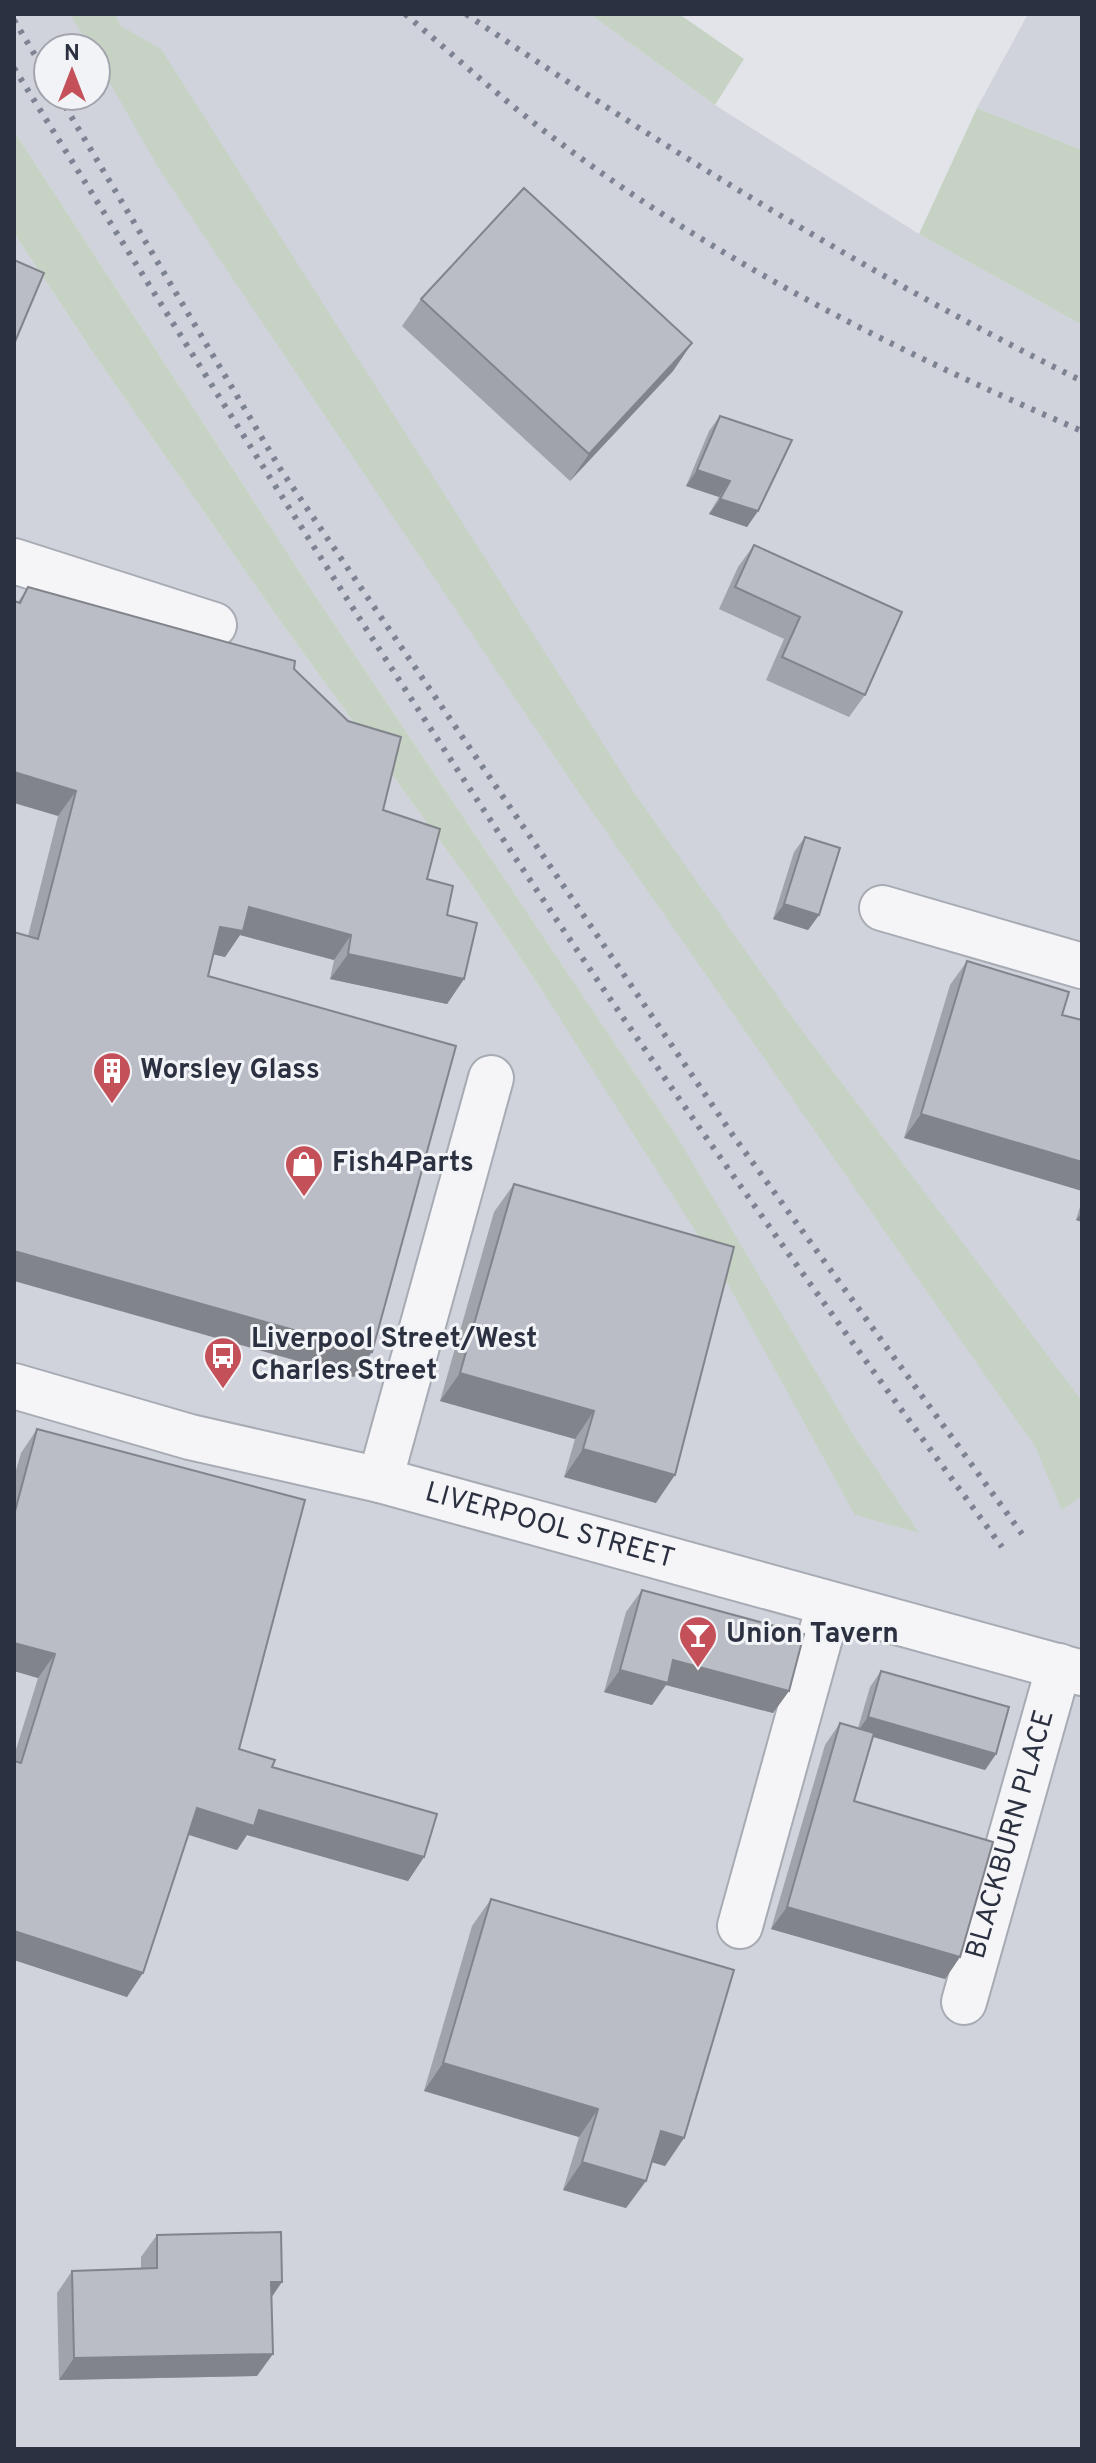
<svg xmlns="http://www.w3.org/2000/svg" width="1096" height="2463" font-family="Overpass,sans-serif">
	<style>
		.built { fill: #d0d3db; fill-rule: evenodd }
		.green { fill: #c6d3c4 }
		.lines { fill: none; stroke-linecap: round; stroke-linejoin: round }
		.minor-casing { stroke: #a7abb3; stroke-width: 48 }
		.minor { stroke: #f5f5f8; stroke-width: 44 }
		.rail { stroke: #7d8392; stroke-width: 6; stroke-dasharray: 4 8; stroke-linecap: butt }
		.wall { fill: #a0a3aa }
		.shaded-wall { fill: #82848b }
		.building { fill: #babdc6; stroke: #82848b; stroke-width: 2 }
		.labels { text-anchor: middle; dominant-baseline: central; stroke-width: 6; stroke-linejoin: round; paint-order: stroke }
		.poi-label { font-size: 28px; font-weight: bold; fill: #2b3140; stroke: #f2f3f7; text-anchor: start }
		.street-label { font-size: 28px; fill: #2b3140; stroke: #f2f3f7 }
	</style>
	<rect width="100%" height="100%" fill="#e2e4e9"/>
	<path class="built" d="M14,14H590L715,105L919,234L1082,325V2449H14V233L92,351L278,618L470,882L543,992L706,1208L676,1135L314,594L14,131ZM48,48H96V96H48Z
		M1028,14H1082V150L977,108Z"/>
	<path class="green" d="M70,14H114L121,26L161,49L635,794L795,1021L1082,1401V1496L1062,1510L1036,1448L573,784L161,172L96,59V48H90Z
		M590,14H679L744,59L715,105Z
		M977,108L1082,150V325L919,234Z
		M14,131L314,594L676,1135L852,1433L919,1533L855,1515L719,1268L543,992L470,882L278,618L92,351L14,233Z"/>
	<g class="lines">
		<defs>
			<g id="minor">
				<path d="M14,561L214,625"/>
				<path d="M882,908L1082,966"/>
				<path id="s1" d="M14,1386L190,1437L380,1480L1082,1673"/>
				<path d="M380,1480L491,1078"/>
				<path d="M740,1926L829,1605"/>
				<path id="s2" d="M964,2002L1059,1666"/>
			</g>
		</defs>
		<use href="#minor" class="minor-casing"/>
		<use href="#minor" class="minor"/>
		<path class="rail" d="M405,14C457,58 508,105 563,145C722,264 900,353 1082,431
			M466,14C664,148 868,275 1082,381
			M14,20L48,77
			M14,68C187,346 360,625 542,898C689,1118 845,1334 1002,1547
			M59,96L281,470L732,1134L1022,1534"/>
	</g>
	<path class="wall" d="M421,299L692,343L673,371L570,481L402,326Z
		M720,416L758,511L747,527L709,514L719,497L686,486L709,431Z
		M754,545L865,695L849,717L766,680L784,639L719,609L738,567Z
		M28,587L294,669L427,879L447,915L464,979L447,1004L330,979L334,960L240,935L225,957L214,954L208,976L372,1352L354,1377L28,936L58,816L18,602Z
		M805,837L819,915L808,930L773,919L794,852Z
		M967,961L1069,992L904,1138L950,985Z
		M514,1184L656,1503L564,1477L575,1439L440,1401L494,1212Z
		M1082,1200V1222L1076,1220Z
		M37,1429L239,1749L272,1767L424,1857L408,1881L247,1835L237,1850L189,1835L127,1997L14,1960V1756L38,1678L14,1671V1477L21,1453Z
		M642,1590L789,1691L773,1713L666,1685L652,1705L604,1692L626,1612Z
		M881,1671L996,1754L985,1770L873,1737L854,1801L960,1957L945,1979L771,1929L825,1745L840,1723L858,1728L870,1687Z
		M491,1899L684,2138L665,2166L651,2162L646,2181L626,2208L563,2190L579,2137L424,2091L472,1926Z
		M157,2235L272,2297L257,2376L59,2380L57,2293L72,2271L141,2269V2257Z"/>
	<path class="shaded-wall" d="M692,343L673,371L570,481L589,454Z
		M697,470L730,481L719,497L686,486Z
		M720,499L758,511L747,527L709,514Z
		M14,772L76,791L58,816L14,803Z
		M784,904L819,915L808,930L773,919Z
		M249,907L351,935L334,960L240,935L225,957L203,952L220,927Z
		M348,954L464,979L447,1004L330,979Z
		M921,1114L1082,1162V1191L904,1138Z
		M1082,1212V1222L1076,1220Z
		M14,1251L372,1352L354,1377L14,1281Z
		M460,1373L594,1411L575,1439L440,1401Z
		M583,1449L675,1475L656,1503L564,1477Z
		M14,1643L55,1654L38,1678L14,1671Z
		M673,1660L789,1691L773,1713L666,1685L652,1705L604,1692L620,1670Z
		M868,1717L996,1754L985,1770L857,1732Z
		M197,1808L259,1810L424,1857L408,1881L247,1835L237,1850L180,1832Z
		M787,1907L960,1957L945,1979L771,1929Z
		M14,1931L143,1973L127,1997L14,1960Z
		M443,2063L598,2109L579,2137L424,2091Z
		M661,2131L684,2138L665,2166L641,2159Z
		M582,2162L646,2181L626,2208L563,2190Z
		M271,2282H282L267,2304Z
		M273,2354L257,2376L59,2380L74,2358Z"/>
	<path class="building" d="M524,188L692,343L589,454L421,299Z
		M14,260L44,273L14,344Z
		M720,416L792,440L758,511L720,499L730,481L697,470Z
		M754,545L902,612L865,695L782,657L800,617L735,587Z
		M28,587L295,661L294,669L348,721L401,737L383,810L440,829L427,879L453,886L447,915L477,923L464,979L348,954L351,935L249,907L243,931L220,927L208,976L456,1046L372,1352L14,1251V932L38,939L76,791L14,772V601L20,603Z
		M805,837L840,848L819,915L784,904Z
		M967,961L1069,992L1062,1015L1082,1020V1162L921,1114Z
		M514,1184L734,1247L675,1475L583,1449L594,1411L460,1373Z
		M37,1429L305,1500L239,1749L275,1760L272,1767L437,1814L424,1857L259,1810L254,1826L197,1808L143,1973L14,1931V1761L21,1763L55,1654L14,1643V1515Z
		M642,1590L804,1634L789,1691L673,1660L668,1683L620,1670Z
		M881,1671L1009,1707L996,1754L868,1717Z
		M840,1723L874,1733L854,1801L993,1842L960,1957L787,1907Z
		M491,1899L734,1970L684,2138L661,2131L646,2181L582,2162L598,2109L443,2063Z
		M281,2232L282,2282H271L273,2354L74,2358L72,2271L157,2268V2235Z"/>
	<defs>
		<symbol id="building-pin" viewBox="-11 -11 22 30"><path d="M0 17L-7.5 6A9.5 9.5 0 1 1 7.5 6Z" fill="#c45159" stroke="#f2f3f7"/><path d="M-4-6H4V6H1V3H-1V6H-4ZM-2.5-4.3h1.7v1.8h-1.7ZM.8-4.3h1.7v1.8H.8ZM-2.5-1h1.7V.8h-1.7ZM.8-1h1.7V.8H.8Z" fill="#fff"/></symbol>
		<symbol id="shop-pin" viewBox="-11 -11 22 30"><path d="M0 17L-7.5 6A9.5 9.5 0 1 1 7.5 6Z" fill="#c45159" stroke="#f2f3f7"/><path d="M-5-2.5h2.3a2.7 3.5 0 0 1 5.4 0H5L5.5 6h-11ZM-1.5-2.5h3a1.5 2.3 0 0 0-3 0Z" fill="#fff"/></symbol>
		<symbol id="bus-pin" viewBox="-11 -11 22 30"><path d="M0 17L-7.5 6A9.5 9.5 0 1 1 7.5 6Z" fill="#c45159" stroke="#f2f3f7"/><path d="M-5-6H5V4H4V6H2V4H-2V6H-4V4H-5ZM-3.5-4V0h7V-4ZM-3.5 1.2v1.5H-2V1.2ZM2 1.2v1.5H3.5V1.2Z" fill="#fff"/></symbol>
		<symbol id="bar-pin" viewBox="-11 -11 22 30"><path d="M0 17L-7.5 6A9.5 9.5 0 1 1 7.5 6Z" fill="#c45159" stroke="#f2f3f7"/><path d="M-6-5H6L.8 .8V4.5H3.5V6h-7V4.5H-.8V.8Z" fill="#fff"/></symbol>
	</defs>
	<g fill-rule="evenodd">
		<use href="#building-pin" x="90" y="1049" width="44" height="60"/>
		<use href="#shop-pin" x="282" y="1142" width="44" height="60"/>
		<use href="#bus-pin" x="201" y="1334" width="44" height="60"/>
		<use href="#bar-pin" x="676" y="1613" width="44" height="60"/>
	</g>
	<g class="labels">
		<g class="poi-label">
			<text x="140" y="1071">Worsley Glass</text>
			<text x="332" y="1164">Fish4Parts</text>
			<text x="251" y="1340">Liverpool Street/West<tspan x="251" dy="32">Charles Street</tspan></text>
			<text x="726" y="1635">Union Tavern</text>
		</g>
		<g class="street-label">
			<text stroke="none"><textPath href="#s1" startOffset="554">LIVERPOOL STREET</textPath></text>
			<text stroke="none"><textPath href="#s2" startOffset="174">BLACKBURN PLACE</textPath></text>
		</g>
	</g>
	<rect width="1096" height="2463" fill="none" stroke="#2b3140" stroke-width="32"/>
	<g transform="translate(72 72)"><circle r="38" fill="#f2f3f7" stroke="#a2a5ae" stroke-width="2"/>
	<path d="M0-6L14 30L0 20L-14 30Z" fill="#c45159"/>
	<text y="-12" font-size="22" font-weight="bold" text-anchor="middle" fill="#2b3140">N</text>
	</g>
</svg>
